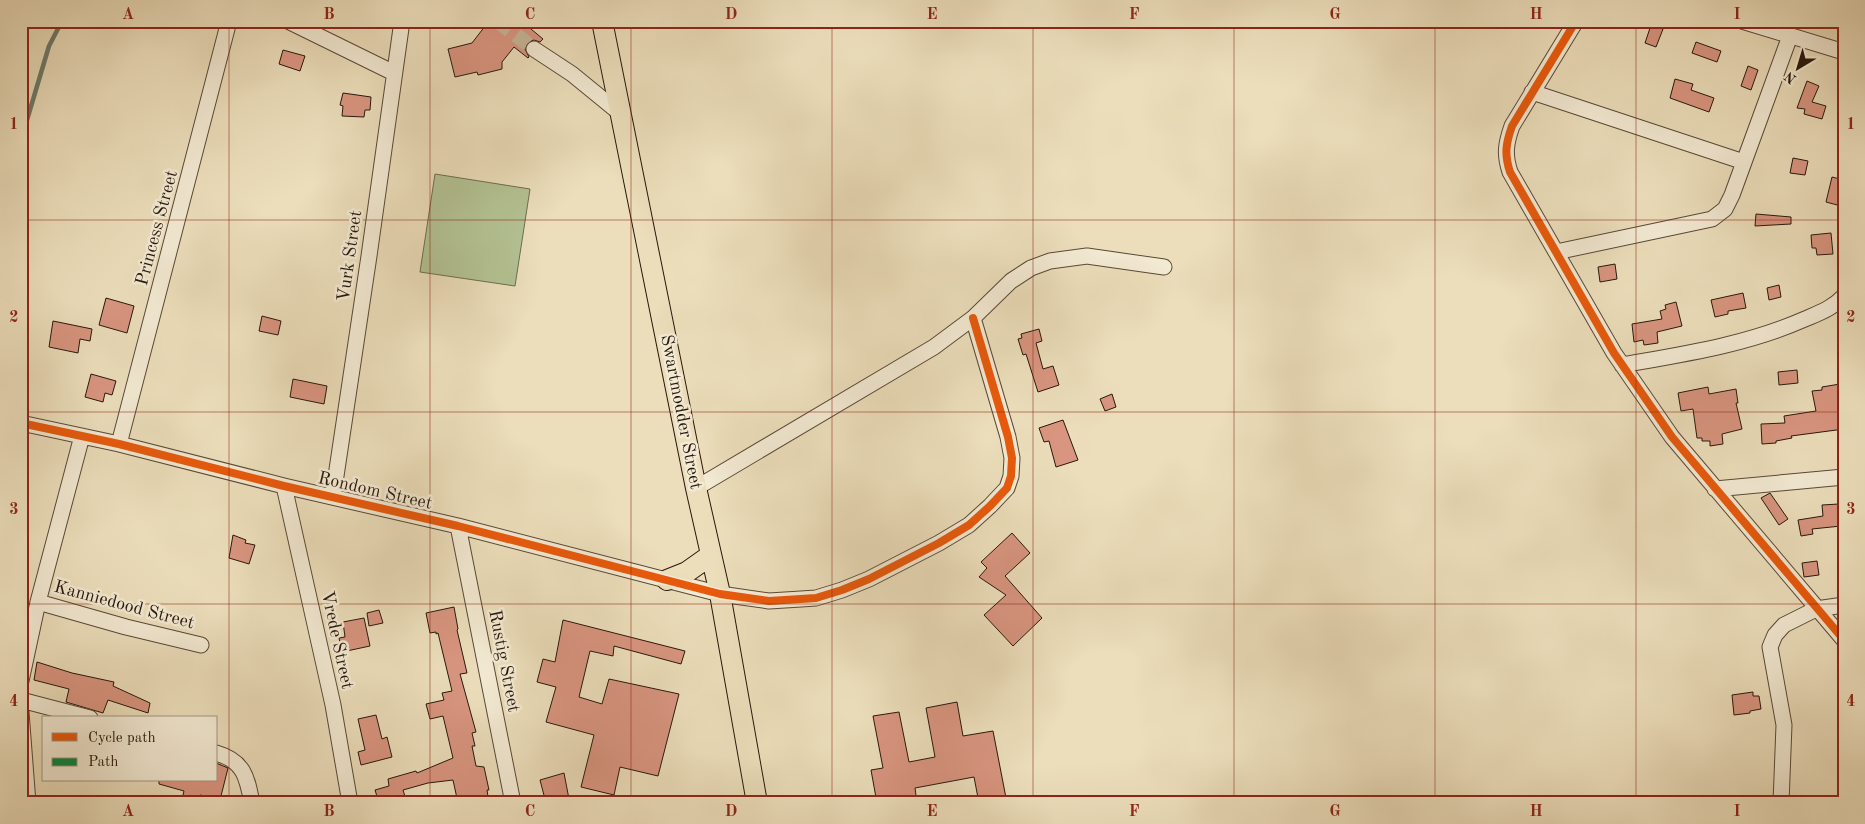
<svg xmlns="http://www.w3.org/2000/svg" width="1865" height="824" font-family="'Old Standard TT',serif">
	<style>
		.green { fill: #b3c293; stroke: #6d6c4f }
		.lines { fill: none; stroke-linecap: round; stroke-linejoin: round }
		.stream { stroke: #6c7b6b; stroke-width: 4.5 }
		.building { fill: #d99580; stroke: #27170b }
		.minor-tunnel { stroke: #c5b698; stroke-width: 15; stroke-dasharray: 15 8; stroke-linecap: butt }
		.minor-casing { stroke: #584937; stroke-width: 17 }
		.major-casing { stroke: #27170b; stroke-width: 22 }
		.minor { stroke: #f3ead3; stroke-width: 15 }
		.major { stroke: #ecdebb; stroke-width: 20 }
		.quiet { stroke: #00873e; stroke-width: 6; stroke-dasharray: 12 6; stroke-linecap: butt }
		.cycleway-casing { stroke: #f3ead3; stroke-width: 11 }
		.cycleway { stroke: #e8590c; stroke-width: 8 }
		.grid { fill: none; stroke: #8f2418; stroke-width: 1; stroke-opacity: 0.55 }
		.labels { text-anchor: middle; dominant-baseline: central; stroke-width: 5; stroke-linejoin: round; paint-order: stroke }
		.street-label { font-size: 18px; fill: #27170b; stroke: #f3ead3 }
		.neatline { fill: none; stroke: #8f2418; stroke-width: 2 }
		.grid-label { font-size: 16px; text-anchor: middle; font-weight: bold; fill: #8f2418 }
	</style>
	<rect width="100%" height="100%" fill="#ecdebb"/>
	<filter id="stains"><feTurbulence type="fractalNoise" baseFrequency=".004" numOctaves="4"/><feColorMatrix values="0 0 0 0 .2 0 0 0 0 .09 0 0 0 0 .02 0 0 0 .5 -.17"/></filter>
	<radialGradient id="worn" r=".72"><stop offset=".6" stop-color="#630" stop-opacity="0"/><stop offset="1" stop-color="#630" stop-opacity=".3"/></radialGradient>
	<path class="green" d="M435,174L530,189L515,286L420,272Z"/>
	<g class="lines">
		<path class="stream" d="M21,140L49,46L62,21"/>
	</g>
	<path class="building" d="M489,21H537L531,29L543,39L540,42L534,40L526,43L525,49L529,57L528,58L514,47L502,62V69L478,75L477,72L455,77L448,49L472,43Z
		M1651,25L1663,29L1656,47L1645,43Z
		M1696,42L1721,51L1717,62L1692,53Z
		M283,50L305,56L300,71L279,64Z
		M1748,66L1758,70L1751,90L1741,86Z
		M1675,79L1693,84L1691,90L1714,98L1709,112L1670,98Z
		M1807,81L1819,86L1812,102L1826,106L1822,119L1804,114L1805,109L1797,108Z
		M343,93L371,97L370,110H365L364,117L342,116L343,106L340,105Z
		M1793,158L1808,161L1805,175L1790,173Z
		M1832,177L1844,180L1841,206L1826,202Z
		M1756,214L1791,217V224L1755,226Z
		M1831,233L1833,254L1817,255L1816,248H1812L1811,235Z
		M1615,264L1617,279L1600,282L1598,267Z
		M1779,285L1781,297L1769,300L1767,288Z
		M1743,293L1746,308L1728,311V314L1715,317L1711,300Z
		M106,298L134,306L127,333L99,325Z
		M1676,302L1682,326L1657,332L1658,343L1644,345L1643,340L1634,342L1632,324L1662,319L1660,311L1666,309L1665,305Z
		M262,316L281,321L278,335L259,331Z
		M53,321L92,329L90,341L80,339L78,353L49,347Z
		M1039,329L1042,341L1036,343L1043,369L1053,366L1059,385L1038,392L1026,354L1023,355L1018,339L1022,338L1021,334Z
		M1797,370L1798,383L1779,385L1778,372Z
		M91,374L116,381L112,395L105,393L103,402L85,397Z
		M293,379L327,386L324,404L290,397Z
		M1840,384L1842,413H1844V429L1791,436L1792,438L1776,441V443L1762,444L1761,424L1785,423L1784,416L1816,411L1812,391L1822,390V387Z
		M1708,387L1709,394L1736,389L1738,403H1736L1742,429L1722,434L1723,444L1710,446V441H1702V438H1697L1693,409L1681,411L1678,393Z
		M1112,394L1116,407L1105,411L1100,399Z
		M1063,420L1078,460L1056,467L1049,441L1044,442L1039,428Z
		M1770,493L1788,519L1779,525L1761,498Z
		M1839,504L1841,526L1812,529L1813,534L1801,536L1798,520L1823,516L1822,505Z
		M1012,533L1030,553L1005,576L1042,618L1013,646L984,615L1006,595L979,577L987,568L981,562Z
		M233,535L246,540L245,543L255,545L249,564L229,558Z
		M1817,561L1819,575L1804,577L1802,563Z
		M454,607L458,629L457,630L467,673L460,674L476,732L472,733L475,746H472L476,766L484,767L489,790H487L489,803H458L453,780L428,783L403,790L407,803H379L375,790L389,786L388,779L416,771L417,773L453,758L443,716L430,719L426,704L444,700L442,693L452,691L438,633L436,634V632L430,633L426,613Z
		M379,610L383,623L369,626L367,613Z
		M364,618L370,646L342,652L339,638L345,637L343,622Z
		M563,620L685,651L681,664L614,646L613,656L590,651L579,697L602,704L609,679L679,694L658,776L620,767L614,795L581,787L594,735L546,722L556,687L537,682L543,659L555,662Z
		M37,662L72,673L114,682L113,686L150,703L148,713L108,700L103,713L66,702L69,689L34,680Z
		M1753,692V696H1759L1761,709L1750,711V713L1734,715L1732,695Z
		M957,702L963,736L993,731L1007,803H979L974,777L915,788L917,803H877L871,770L883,768L873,716L899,712L909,762L935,757L926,708Z
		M376,715L382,739L387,737L392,757L361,765L358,752L365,750L358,719Z
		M216,763L228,768L220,800L200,795L198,803H181L184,791L159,784V780H216Z
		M564,773L569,799L554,803H546L540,780Z"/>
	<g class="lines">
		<path class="minor-tunnel" d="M498,21L534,49"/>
		<defs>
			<path id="minor" d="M288,21L394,73
				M1576,21L1512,126C1506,143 1504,154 1510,172L1614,353L1672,437L1844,640
				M1742,21L1844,52
				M534,49L572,74L621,114
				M1532,92L1744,162
				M1556,252L1712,219L1725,209L1732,195L1790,36
				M1622,365C1684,354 1746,345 1805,319C1819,313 1833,308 1844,296
				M21,423L119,444L284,486L458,526L720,594L769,601L801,599L816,598L842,590L869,579L939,543L969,525L990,506L1007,488L1011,476L1012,458L1008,437L973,318
				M119,444L229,21
				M284,486L333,705L350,803
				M696,488L934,347L973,318L1011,281L1031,268L1050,261L1087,256L1164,267
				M1715,489L1844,477
				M333,496L369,256L402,21
				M458,526L513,803
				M38,602L126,627L201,645
				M21,681L38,602L82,436
				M21,700L90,718
				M21,712L28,803
				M216,753C244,761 247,777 252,803
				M1781,803L1784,725L1770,647L1775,635L1784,625L1816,609L1844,605"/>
			<path id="major" d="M602,21L696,488L720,594L757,803
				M667,580L687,572L711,555"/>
		</defs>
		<use href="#minor" class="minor-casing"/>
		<use href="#major" class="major-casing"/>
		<use href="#minor" class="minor"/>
		<use href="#major" class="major"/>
		<path class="quiet" d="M1827,803L1844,800"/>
		<defs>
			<path id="cycleway" d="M1576,21L1512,126C1506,143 1504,154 1510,172L1614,353L1672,437L1844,640
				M21,423L119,444L284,486L458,526L720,594L769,601L801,599L816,598L842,590L869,579L939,543L969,525L990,506L1007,488L1011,476L1012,458L1008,437L973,318"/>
		</defs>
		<use href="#cycleway" class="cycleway-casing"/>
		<use href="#cycleway" class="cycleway"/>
	</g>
	<path class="grid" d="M229,21V803M430,21V803M631,21V803M832,21V803M1033,21V803M1234,21V803M1435,21V803M1636,21V803M21,220H1844M21,412H1844M21,604H1844"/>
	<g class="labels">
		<g class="street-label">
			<text transform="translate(157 228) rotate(-75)">Princess Street</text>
			<text transform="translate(350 256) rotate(-82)">Vurk Street</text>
			<text transform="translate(681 412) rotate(79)">Swartmodder Street</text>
			<text transform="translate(375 491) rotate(13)">Rondom Street</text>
			<text transform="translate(124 605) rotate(15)">Kanniedood Street</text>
			<text transform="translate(337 640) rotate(78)">Vrede Street</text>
			<text transform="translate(504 661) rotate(79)">Rustig Street</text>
		</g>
	</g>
	<rect width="1865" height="824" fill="none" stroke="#ecdebb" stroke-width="55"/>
	<rect x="42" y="716" width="175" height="65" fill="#f3ead3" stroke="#a19683"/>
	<rect x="52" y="733" width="25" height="8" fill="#e8590c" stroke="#a19683"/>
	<text x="88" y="742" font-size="15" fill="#27170b">Cycle path</text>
	<rect x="52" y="758" width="25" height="8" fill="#00873e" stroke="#a19683"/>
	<text x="88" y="766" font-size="15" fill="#27170b">Path</text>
	<g transform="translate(1798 68) rotate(218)" stroke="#f3ead3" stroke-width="4" paint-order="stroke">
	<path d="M0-4L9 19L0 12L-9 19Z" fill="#27170b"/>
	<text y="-8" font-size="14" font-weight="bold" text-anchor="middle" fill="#27170b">N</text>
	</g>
	<rect x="28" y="28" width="1810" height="768" class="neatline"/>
	<g class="grid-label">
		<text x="128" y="19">A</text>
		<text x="329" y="19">B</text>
		<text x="530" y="19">C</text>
		<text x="731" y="19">D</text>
		<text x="932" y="19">E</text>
		<text x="1134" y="19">F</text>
		<text x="1335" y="19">G</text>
		<text x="1536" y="19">H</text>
		<text x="1737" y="19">I</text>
		<text x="14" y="129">1</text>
		<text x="1851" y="129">1</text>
		<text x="14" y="322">2</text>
		<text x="1851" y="322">2</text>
		<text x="14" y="514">3</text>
		<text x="1851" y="514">3</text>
		<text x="14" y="706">4</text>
		<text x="1851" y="706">4</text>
		<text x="128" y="816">A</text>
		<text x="329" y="816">B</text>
		<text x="530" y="816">C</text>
		<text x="731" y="816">D</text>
		<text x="932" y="816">E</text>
		<text x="1134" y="816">F</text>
		<text x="1335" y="816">G</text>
		<text x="1536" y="816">H</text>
		<text x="1737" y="816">I</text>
	</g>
	<rect width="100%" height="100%" filter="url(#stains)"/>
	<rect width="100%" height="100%" fill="url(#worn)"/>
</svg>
